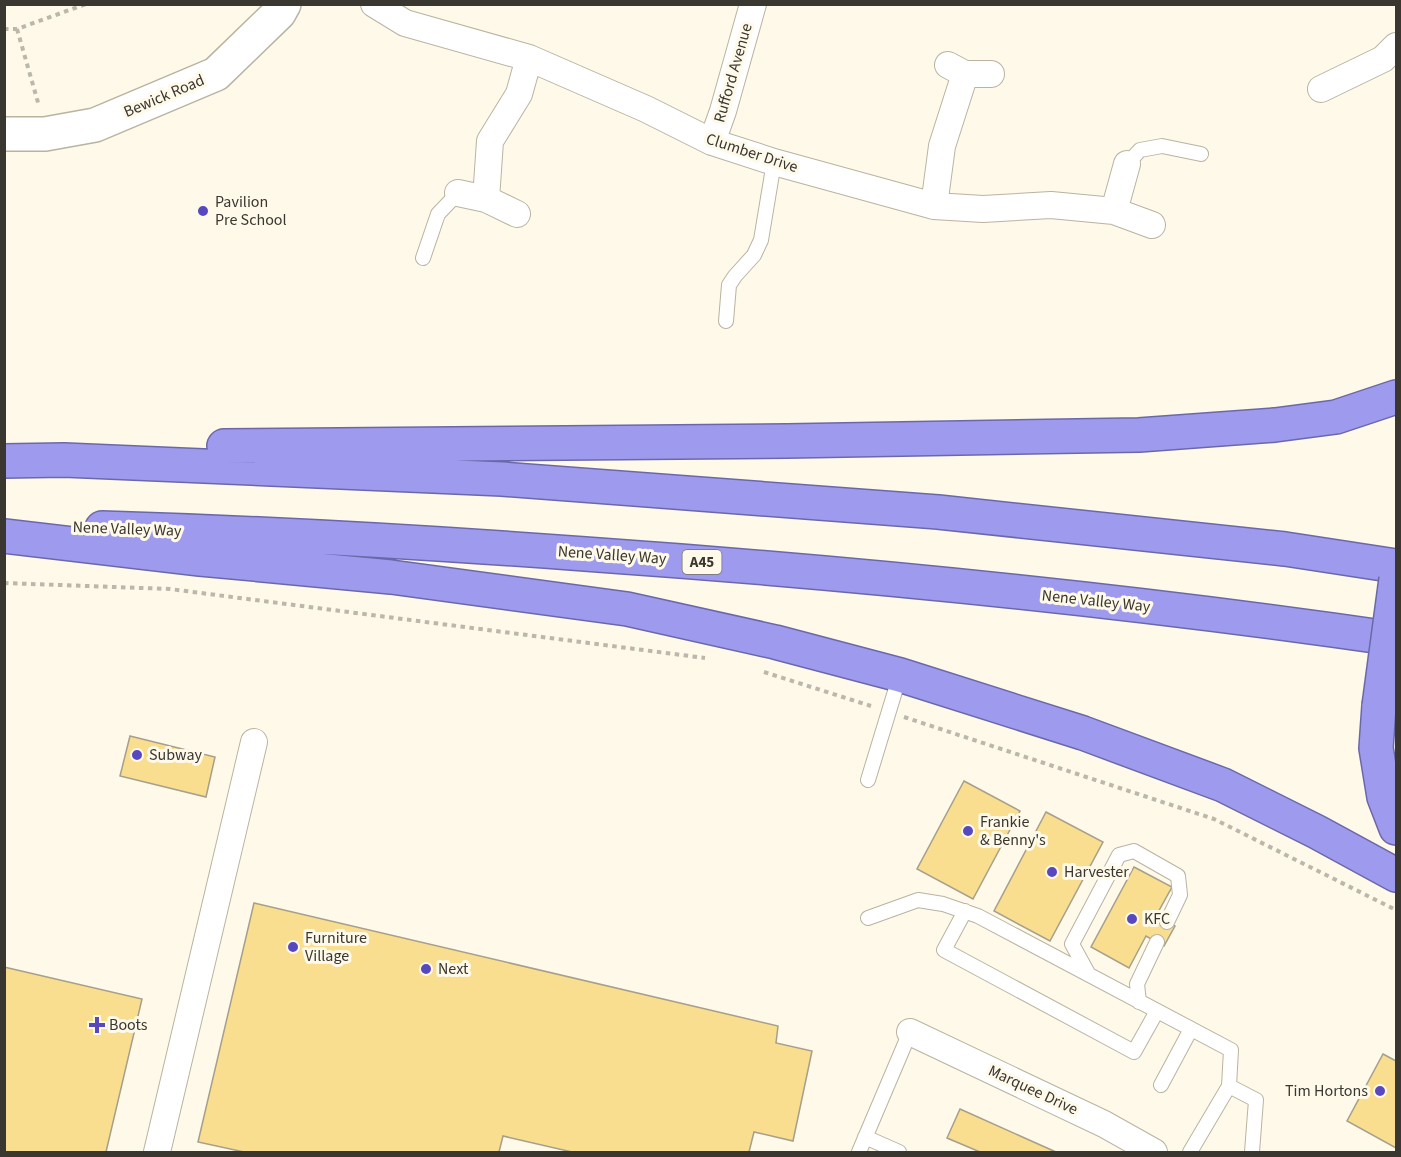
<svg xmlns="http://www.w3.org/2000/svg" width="1401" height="1157" font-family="'Source Sans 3',sans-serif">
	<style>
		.building { fill: #f9de8f; stroke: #a59f8c; stroke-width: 1.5 }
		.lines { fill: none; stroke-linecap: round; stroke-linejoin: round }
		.service-casing { stroke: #bab3a1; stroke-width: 16 }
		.minor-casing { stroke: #bab3a1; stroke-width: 28 }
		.tertiary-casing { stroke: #bab3a1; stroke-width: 36 }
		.trunk-casing { stroke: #6b68aa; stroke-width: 36 }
		.path { stroke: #bbb7aa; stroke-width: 4; stroke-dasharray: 4.5 4.5; stroke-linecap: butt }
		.service { stroke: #fff; stroke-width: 14 }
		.minor { stroke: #fff; stroke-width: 26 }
		.tertiary { stroke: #fff; stroke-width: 33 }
		.trunk { stroke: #9e9bef; stroke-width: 33 }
		.trunk-bridge-casing { stroke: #6b68aa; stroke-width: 36; stroke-linecap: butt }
		.trunk-bridge { stroke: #9e9bef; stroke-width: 33 }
		.poi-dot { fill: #5748c0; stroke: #fef9e9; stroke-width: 2 }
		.labels { text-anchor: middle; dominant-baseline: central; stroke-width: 6; stroke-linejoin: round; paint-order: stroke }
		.shield { fill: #fef9e9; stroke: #757168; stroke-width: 1.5 }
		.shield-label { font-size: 15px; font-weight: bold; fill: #3a3730 }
		.street-label { font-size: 16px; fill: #3a3730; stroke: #fef9e9 }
		.poi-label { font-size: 16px; fill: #3a3730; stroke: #fef9e9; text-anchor: start }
	</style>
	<rect width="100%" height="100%" fill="#fef9e9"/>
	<path class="building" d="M130,736L215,757L206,797L120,776Z
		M964,781L1020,811L973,899L917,869Z
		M1046,812L1103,842L1050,941L994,911Z
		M1134,867L1172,887L1156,916L1175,926L1164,946L1146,936L1129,968L1091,947Z
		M254,903L778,1026L776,1043L812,1051L793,1141L754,1132L749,1152H572L503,1136L499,1152H244L198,1142Z
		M4,967L142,999L106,1152H4Z
		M1383,1054L1396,1061V1148L1347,1121Z
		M960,1109L1056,1152H980L947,1138Z"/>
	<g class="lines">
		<defs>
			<path id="service" d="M1127,164L1140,150L1162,146L1201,154
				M423,258L438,214L458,193
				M726,321L729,285L735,276L754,255L761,240L774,162
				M868,780L900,675
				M965,911L944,950L1134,1052L1157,1011
				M868,918L918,900L943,904L978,916L1231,1050L1229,1086
				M1089,975L1072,944L1119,855L1134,851L1178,876L1180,895L1167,922
				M1139,1002L1137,984L1157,942
				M1161,1085L1191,1029
				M865,1137L899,1152
				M859,1152L910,1032
				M1190,1152L1229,1086L1256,1100L1252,1152"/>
			<path id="minor" d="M374,4L405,23L529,58L646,109L712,142L774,162L934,206L983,209L1051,205L1114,211L1152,225
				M948,65L965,74H991
				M1321,89L1383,59L1396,46
				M712,142L723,111L753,4
				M458,193L486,199L517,214
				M486,199L490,141L519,94L529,58
				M934,206L942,146L965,74
				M1114,211L1127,164
				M910,1032L1104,1124L1154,1152
				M157,1152L254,742"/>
			<path id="tertiary" d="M4,134H45L95,125L216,74L279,13L284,4"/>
			<path id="trunk" d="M224,446L787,441L1139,435L1275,425L1336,417L1396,397
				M4,461L64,460L502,479L938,512L1285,549L1396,566
				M102,528C263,533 424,542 585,554C856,573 1127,600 1396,639
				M4,536L200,559L391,577L627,609L775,642L900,675L1083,733L1223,785L1317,832L1396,875
				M1379,706L1376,748L1384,797L1396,828"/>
		</defs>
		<use href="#service" class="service-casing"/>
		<use href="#minor" class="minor-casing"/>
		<use href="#tertiary" class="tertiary-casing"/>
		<use href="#trunk" class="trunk-casing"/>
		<path class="path" d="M4,29H17L86,4
			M17,29L39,106
			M4,583L170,589L705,658
			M764,672L871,706
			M904,717L1214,819L1396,910"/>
		<use href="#service" class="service"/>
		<use href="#minor" class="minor"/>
		<use href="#tertiary" class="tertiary"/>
		<use href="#trunk" class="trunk"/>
		<defs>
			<path id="trunk-bridge" d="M1379,706L1396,579"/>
		</defs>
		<use href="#trunk-bridge" class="trunk-bridge-casing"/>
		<use href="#trunk-bridge" class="trunk-bridge"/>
	</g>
	<g class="poi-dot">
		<circle cx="203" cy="211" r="6"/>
		<circle cx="137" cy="755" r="6"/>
		<circle cx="968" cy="831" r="6"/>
		<circle cx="1052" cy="872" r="6"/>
		<circle cx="1132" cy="919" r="6"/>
		<circle cx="293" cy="947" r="6"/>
		<circle cx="426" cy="969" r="6"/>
		<path d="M94 1016h6v6h6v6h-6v6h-6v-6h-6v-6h6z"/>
		<circle cx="1380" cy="1091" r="6"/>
	</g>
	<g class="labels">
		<rect class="shield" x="682.5" y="550" width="39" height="24" rx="4.5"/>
		<g class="shield-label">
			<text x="702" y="562">A45</text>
		</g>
		<g class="street-label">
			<text transform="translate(733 73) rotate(-74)">Rufford Avenue</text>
			<text transform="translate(164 96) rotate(-23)">Bewick Road</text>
			<text transform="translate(752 153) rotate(18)">Clumber Drive</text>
			<text transform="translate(127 529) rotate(2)">Nene Valley Way</text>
			<text transform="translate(612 555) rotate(4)">Nene Valley Way</text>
			<text transform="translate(1096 601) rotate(6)">Nene Valley Way</text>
			<text transform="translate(1033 1090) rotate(25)">Marquee Drive</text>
		</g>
		<g class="poi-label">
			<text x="215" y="202">Pavilion<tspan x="215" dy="18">Pre School</tspan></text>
			<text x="149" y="755">Subway</text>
			<text x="980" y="822">Frankie<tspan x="980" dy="18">&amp; Benny's</tspan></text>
			<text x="1064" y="872">Harvester</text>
			<text x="1144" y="919">KFC</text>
			<text x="305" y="938">Furniture<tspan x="305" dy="18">Village</tspan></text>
			<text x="438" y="969">Next</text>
			<text x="109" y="1025">Boots</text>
			<text x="1368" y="1091" text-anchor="end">Tim Hortons</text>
		</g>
	</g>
	<rect width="1401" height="1157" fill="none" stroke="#3a3730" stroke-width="12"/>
</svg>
